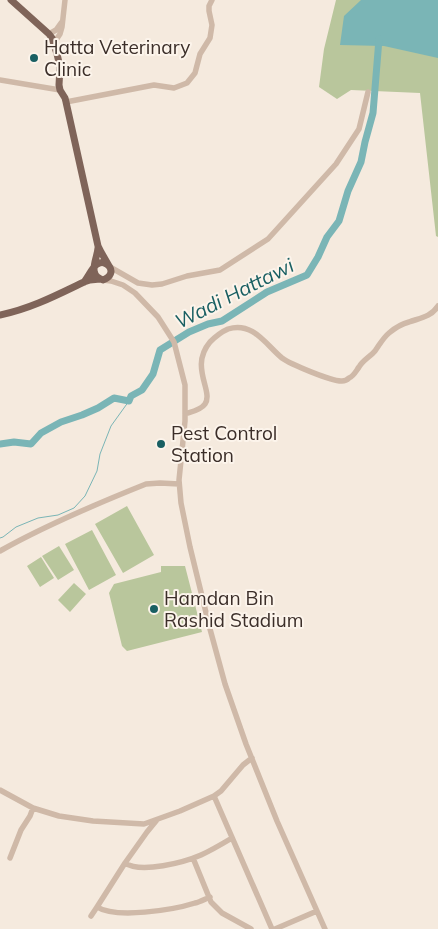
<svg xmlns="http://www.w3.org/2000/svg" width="438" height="929" font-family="Mulish,sans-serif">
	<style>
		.green { fill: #b9c69c }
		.water { fill: #7ab5b6 }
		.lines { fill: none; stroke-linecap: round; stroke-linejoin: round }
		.stream { stroke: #7ab5b6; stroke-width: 1 }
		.river { stroke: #7ab5b6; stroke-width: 7 }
		.minor { stroke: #cfb9a8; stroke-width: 5.5 }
		.major { stroke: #7f6459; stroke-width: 7 }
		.poi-dot { fill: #195f62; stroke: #fcf4eb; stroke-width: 2 }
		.labels { text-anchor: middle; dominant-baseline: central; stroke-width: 4; stroke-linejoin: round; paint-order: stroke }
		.poi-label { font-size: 19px; fill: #3b2e29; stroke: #fcf4eb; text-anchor: start }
		.water-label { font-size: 20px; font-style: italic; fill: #195f62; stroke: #fcf4eb }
	</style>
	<rect width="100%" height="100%" fill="#f5eade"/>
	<path class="green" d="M336,0H438V237L436,236L420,93L351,90L337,99L319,87L324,49Z
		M127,506L154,555L123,573L95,524Z
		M92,530L116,575L89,590L65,544Z
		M59,546L74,570L58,580L42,556Z
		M41,557L54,578L40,587L27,566Z
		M161,566H185L202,632L127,651L122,646L109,593L114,584L161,572Z
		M74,583L86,594L70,612L58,600Z"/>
	<path class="water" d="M361,0H438V58L384,46L340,45L344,16Z"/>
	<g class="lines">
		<path class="stream" d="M0,538L3,537L16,527L38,518L58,515L74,508L85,496L97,471L100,454L111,426L129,401"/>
		<path class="river" d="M0,444L14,442L31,444L41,433L61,422L82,415L98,408L114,398L129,401L131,396L142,390L153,374L160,350L189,332L208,324L222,321L267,292L307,275L318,257L327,237L339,221L348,191L361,162L365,142L373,113L379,39"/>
		<path class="minor" d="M49,34L56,30L61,23
			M54,43L60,34L62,27L65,0
			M0,80L60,90
			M66,102L154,85L174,88L187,83L195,73L200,54L210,38L212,25L209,11V6L212,0
			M110,267L138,283L152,285L162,284L187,276L220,270L268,239L336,164L359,129L368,92
			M103,280L111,281L123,285L135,293L158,317L174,342L185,385V421L179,480L181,503L190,547L210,629L225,684L246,744L277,821L325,929
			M185,414C191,412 201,410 205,404C214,391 189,367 210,342C215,337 221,332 228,329C253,321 266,345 282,358C290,364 333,382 342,381C345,381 347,380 349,378C354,376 356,371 359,367C363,360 370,357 375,351C380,344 383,338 389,333C395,328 401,324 409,322C420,318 431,317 438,306
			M0,551C46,525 96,504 146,484L160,483L179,484
			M0,790L33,808L59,816L93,821L144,824L180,811L214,796L221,791L243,765L252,758
			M214,796L272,929
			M10,858L21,830L30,816L33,808
			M193,858L211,902L222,913L251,929
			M125,863L147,832L156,821
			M97,907L125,863C141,874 185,862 201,855C212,850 222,844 232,838
			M91,916L97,907C116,919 173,910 195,903C200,902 205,899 210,897
			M275,929L317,911"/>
		<path class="major" d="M11,0L49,34L52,38L57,54L60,67L59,85L60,90L65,98L66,102L98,246L101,252L109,266
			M84,282C88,277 92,268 96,265C106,256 120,274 103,280C87,275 97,260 98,248
			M0,315C30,309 57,295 84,282L90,280L100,279"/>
	</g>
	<g class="poi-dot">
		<circle cx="34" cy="58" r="5"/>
		<circle cx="161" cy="444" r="5"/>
		<circle cx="154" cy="609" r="5"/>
	</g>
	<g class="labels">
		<g class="poi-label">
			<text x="44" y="47">Hatta Veterinary<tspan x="44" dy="22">Clinic</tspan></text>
			<text x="171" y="433">Pest Control<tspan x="171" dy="22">Station</tspan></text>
			<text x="164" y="598">Hamdan Bin<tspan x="164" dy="22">Rashid Stadium</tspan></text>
		</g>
		<g class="water-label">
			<text transform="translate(234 293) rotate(-27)">Wadi Hattawi</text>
		</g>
	</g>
</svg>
